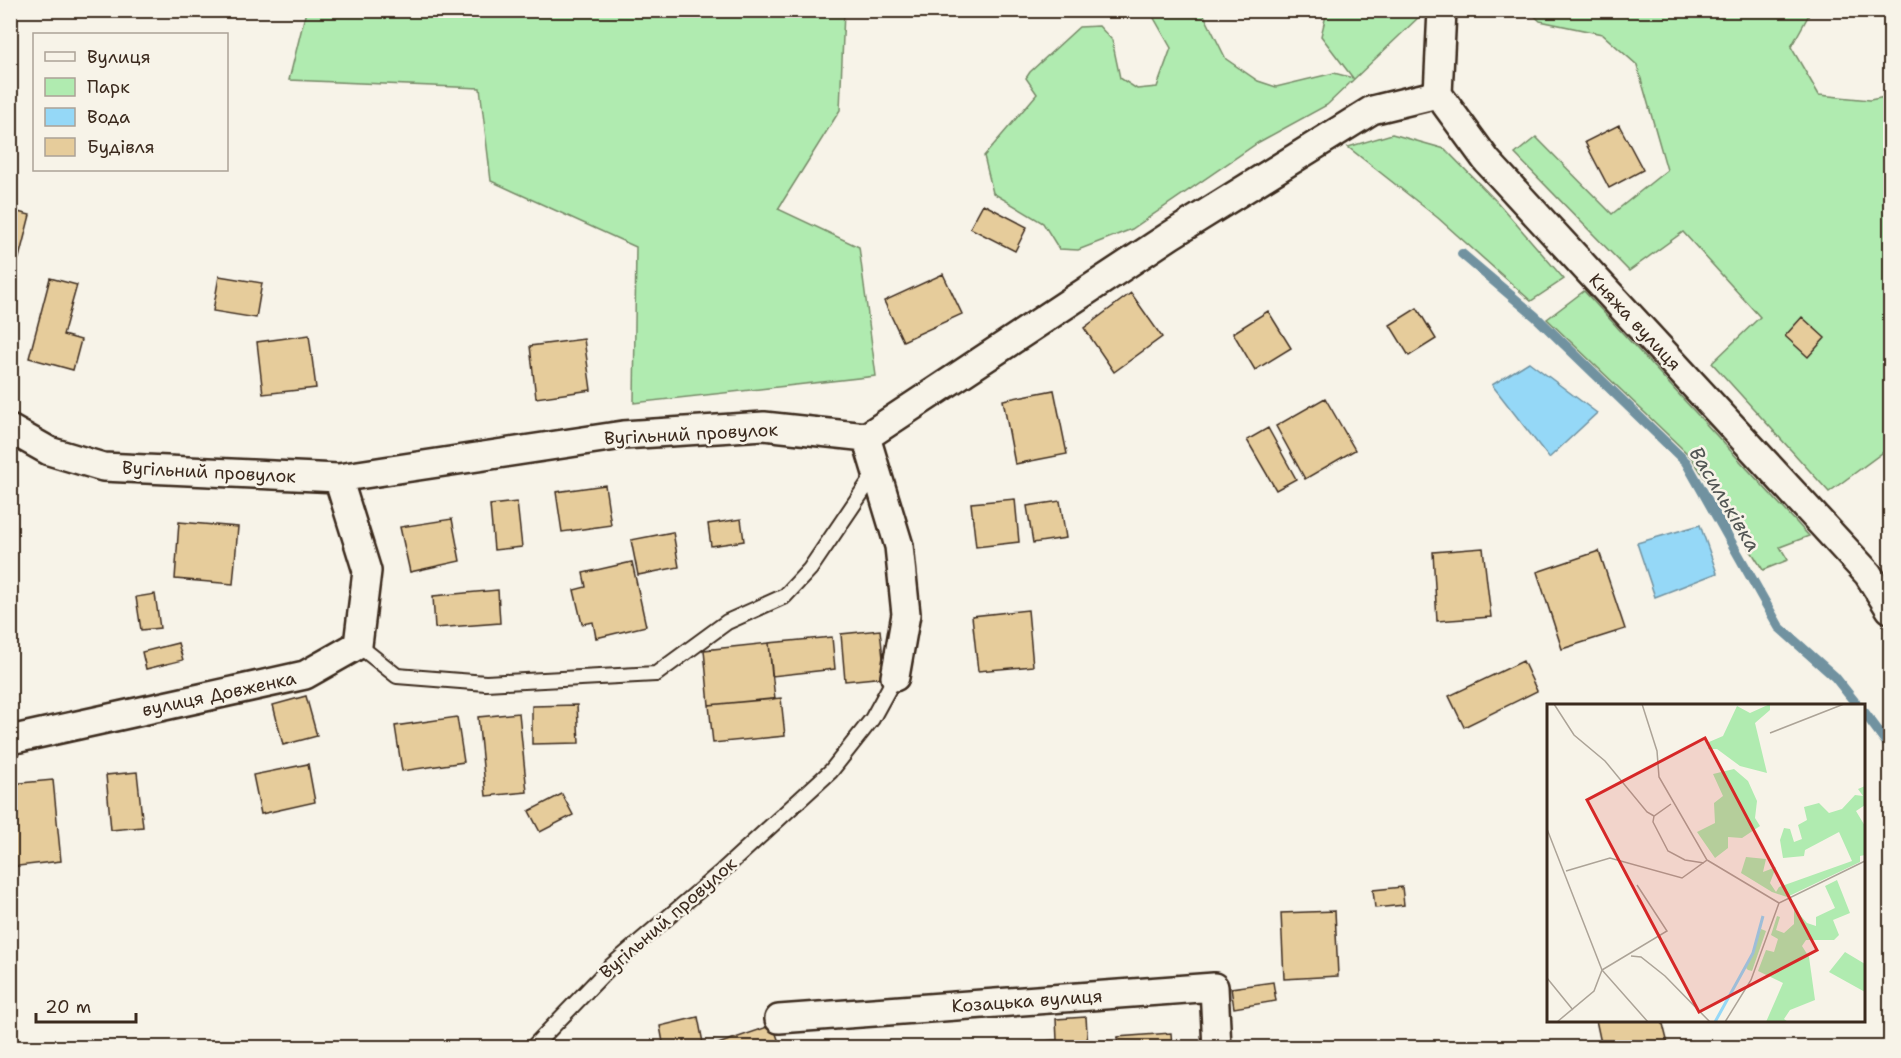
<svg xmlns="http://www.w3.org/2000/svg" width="1901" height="1058" font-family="'Shantell Sans',sans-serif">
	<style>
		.green { fill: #b0ebb0; stroke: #768a67; stroke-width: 1.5 }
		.water { fill: #95d8f7; stroke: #7192a0; stroke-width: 1.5 }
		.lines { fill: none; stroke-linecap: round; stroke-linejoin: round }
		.stream { stroke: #7192a0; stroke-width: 10 }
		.building { fill: #e6cc9b; stroke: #3b2a1e; stroke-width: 1.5 }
		.service-casing { stroke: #3b2a1e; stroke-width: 18 }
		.minor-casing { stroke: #3b2a1e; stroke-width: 32 }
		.service { stroke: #f7f3e8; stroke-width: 14 }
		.minor { stroke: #f7f3e8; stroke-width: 27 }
		.labels { text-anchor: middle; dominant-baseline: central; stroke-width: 5; stroke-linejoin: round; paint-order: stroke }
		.street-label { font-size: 18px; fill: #3b2a1e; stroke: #f7f3e8 }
		.water-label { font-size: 20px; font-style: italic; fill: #525654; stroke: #f7f3e8 }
		.inset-river { fill: none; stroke: #95d8f7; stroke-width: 3 }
		.inset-road { fill: none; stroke: #aca397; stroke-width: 1.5 }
		.view { fill: #d62828; fill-opacity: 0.15; stroke: #d62828; stroke-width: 3 }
		.inset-edge { fill: none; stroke: #3b2a1e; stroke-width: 3 }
	</style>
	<rect width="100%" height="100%" fill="#f7f3e8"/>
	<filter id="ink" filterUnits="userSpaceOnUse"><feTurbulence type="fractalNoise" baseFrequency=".0167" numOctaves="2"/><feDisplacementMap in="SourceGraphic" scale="12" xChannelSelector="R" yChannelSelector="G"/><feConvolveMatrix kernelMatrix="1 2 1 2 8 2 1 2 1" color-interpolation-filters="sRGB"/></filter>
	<g filter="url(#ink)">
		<path class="green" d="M306,11H844L840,110L778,209L859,247L876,376L634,403L636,247L491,181L480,88L289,80Z
			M1150,11H1202L1226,59L1258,81L1276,87L1334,73L1353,78L1321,36L1327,11H1420V16L1327,105L1259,142L1132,229L1078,250L1059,249L1043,223L993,193L984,156L1037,94L1026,78L1030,72L1079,27L1099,26L1112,40L1120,78L1137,89L1157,87L1171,48Z
			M1529,11H1811L1791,47L1819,95L1870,100L1890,96V447L1829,492L1712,363L1760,317L1683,232L1629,271L1515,154L1536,137L1612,214L1667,170L1637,65L1602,34L1540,21Z
			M1392,134L1445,149L1498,203L1564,279L1531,301L1438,218L1348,147Z
			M1584,291L1809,536L1780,547L1788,560L1763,570L1692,458L1547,319Z"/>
		<path class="water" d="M1529,362L1597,413L1549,458L1492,385Z
			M1700,525L1717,573L1655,597L1637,543Z"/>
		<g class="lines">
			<path class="stream" d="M1462,254L1535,316L1686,462L1779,627L1835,677L1858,706
				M1864,712L1890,747"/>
		</g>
		<path class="building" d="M1619,125L1643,170L1609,188L1585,142Z
			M983,204L1027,227L1015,251L970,228Z
			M10,210L30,215L19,258L10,256Z
			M943,274L962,314L903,341L884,301Z
			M219,276L262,283L256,318L213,311Z
			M50,278L77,285L63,335L81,340L73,370L29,358Z
			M1131,293L1162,337L1114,372L1084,328Z
			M1417,308L1436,339L1409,356L1390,325Z
			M1268,311L1291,348L1255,370L1233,333Z
			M1802,317L1825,338L1808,357L1785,336Z
			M309,335L316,388L263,394L257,342Z
			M584,339L591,390L536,398L530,346Z
			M1054,390L1067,454L1015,464L1003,400Z
			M1325,398L1355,450L1305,479L1276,426Z
			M1268,428L1296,479L1276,490L1247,440Z
			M605,485L611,525L562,532L556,492Z
			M1015,499L1019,542L976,547L971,503Z
			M1060,501L1066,538L1033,543L1027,506Z
			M517,502L522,547L494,550L490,505Z
			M452,519L460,561L410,572L400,527Z
			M741,519L744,541L711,546L708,524Z
			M179,522L238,527L233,584L175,579Z
			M673,532L679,567L638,575L631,540Z
			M1483,548L1491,617L1437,621L1433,552Z
			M1599,551L1625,629L1562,649L1537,572Z
			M632,562L646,626L596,638L593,622L582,624L574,590L586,587L583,573Z
			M498,590L500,623L435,628L433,596Z
			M155,594L160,628L141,630L136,597Z
			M1028,610L1033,666L978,671L972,616Z
			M880,630L885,677L845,681L841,634Z
			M832,637L835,669L772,676L769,643Z
			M178,643L183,660L146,669L142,652Z
			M769,643L775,699L709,705L704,650Z
			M1523,661L1537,691L1464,727L1449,696Z
			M306,696L317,736L283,745L273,705Z
			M781,698L785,736L713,743L709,705Z
			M577,705L579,743L532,744V706Z
			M519,713L527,792L486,796L478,717Z
			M457,717L464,762L402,771L395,726Z
			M308,764L315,802L261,814L253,775Z
			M137,772L143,827L111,830L106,775Z
			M53,780L61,861L10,867V784Z
			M562,794L573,815L540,832L529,811Z
			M1402,887L1404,905L1375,908L1373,890Z
			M1335,911L1338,976L1284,979L1281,913Z
			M1273,982L1276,1001L1234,1008L1231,988Z
			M698,1017L704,1048H664L660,1026Z
			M1086,1017L1088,1048H1014V1043L1057,1040L1056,1019Z
			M1596,1020H1662L1669,1048H1602Z
			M773,1025L781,1048H716L715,1045Z
			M1171,1033L1172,1048H1118L1117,1037Z
			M911,1044H968V1048H911Z"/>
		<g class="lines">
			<defs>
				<path id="service" d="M358,645L397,676L486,683L656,674L727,622L785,596L810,569L875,473
					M532,1048L611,966L722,871L831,771L872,719L895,677"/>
				<path id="minor" d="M1442,10L1438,94L1487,161L1868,574L1890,609
					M10,429L49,451L103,467L338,478L623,435L764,426L866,437L899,546L906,614L895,677
					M866,437L1171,235L1372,110L1438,94
					M10,740L305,675L358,645L367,571L338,478
					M779,1019L1214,987L1217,1048"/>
			</defs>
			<use href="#service" class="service-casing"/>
			<use href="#minor" class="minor-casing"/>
			<use href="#service" class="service"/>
			<use href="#minor" class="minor"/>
		</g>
	</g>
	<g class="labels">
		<g class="street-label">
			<text transform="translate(1635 322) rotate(47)">Княжа вулиця</text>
			<text transform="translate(691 434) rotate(-3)">Вугільний провулок</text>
			<text transform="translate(209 472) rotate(3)">Вугільний провулок</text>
			<text transform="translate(219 694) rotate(-12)">вулиця Довженка</text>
			<text transform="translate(668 918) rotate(-41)">Вугільний провулок</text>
			<text transform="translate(1027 1001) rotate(-4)">Козацька вулиця</text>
		</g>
		<g class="water-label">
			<text transform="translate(1725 499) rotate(59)">Васильківка</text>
		</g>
	</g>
	<g transform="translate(1547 704)">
		<rect width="318" height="318" fill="#f7f3e8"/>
		<path d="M223,0V6L208,19L220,69L193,62L170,45H161L162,38L176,32L190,2L203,9ZM187,65L201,77L210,97L208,114L213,122L195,134L181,133V144L168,154L150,128L168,119L167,99L176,92L166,70ZM318,82V101L309,107L318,122V151L313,152V158L240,193L225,188L194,169L199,153L219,155L216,168L229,163L223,179L229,188L232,183L305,157L292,128L258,146L257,152L236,154L233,136L237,124L243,125L247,138L255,135L251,121L260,116L257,103L272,99L282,109L295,105L308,91L316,92L311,85ZM290,176L303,209L286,216L292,231L287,236H259L255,242L262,253L268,296L243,306L237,315L241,318H219L236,279L211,267L219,246L227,248L231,235L224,231L230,212L233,213L229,226L237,229L247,220V204L260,219L269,222V213L288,204L278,182ZM214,225L219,227L205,267L201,266L199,264ZM298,248L318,260V288L282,268Z" fill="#b0ebb0"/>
		<path class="inset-river" d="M168,318L206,249L216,212"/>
		<path class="inset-road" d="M7,0L27,31L58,57L100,108L107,112L124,100M223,29L297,0M107,112L106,118L121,147L138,156L157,159M0,125L55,266L47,287L10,318M160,156L232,199M19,167L63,154L135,174L160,156L112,73L110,47L95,0M90,181L120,227L55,266L101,318M84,252L94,253L118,272L163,318M0,274L26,306M178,318L204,276L232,199L318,157"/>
		<path class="view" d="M158,34L270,246L152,308L40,96Z"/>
		<rect width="318" height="318" class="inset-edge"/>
	</g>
	<rect width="1901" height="1058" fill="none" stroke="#f7f3e8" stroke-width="36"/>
	<rect x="18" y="18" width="1865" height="1022" fill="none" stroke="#3b2a1e" stroke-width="2" filter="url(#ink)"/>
	<rect x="33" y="33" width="195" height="138" fill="#f7f3e8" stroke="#aca397" stroke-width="1.5"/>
	<rect x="45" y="52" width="30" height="9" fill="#f7f3e8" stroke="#aca397" stroke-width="1.5"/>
	<text x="87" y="63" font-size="18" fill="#3b2a1e">Вулиця</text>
	<rect x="45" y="78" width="30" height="18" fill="#b0ebb0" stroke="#aca397" stroke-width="1.5"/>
	<text x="87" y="93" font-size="18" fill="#3b2a1e">Парк</text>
	<rect x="45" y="108" width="30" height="18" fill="#95d8f7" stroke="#aca397" stroke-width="1.5"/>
	<text x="87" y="123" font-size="18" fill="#3b2a1e">Вода</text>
	<rect x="45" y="138" width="30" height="18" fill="#e6cc9b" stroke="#aca397" stroke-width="1.5"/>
	<text x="87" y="153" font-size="18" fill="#3b2a1e">Будівля</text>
	<path d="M36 1013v9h100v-9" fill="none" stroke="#3b2a1e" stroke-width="3"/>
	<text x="45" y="1013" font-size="18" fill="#3b2a1e" stroke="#f7f3e8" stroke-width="4.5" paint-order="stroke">20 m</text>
</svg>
